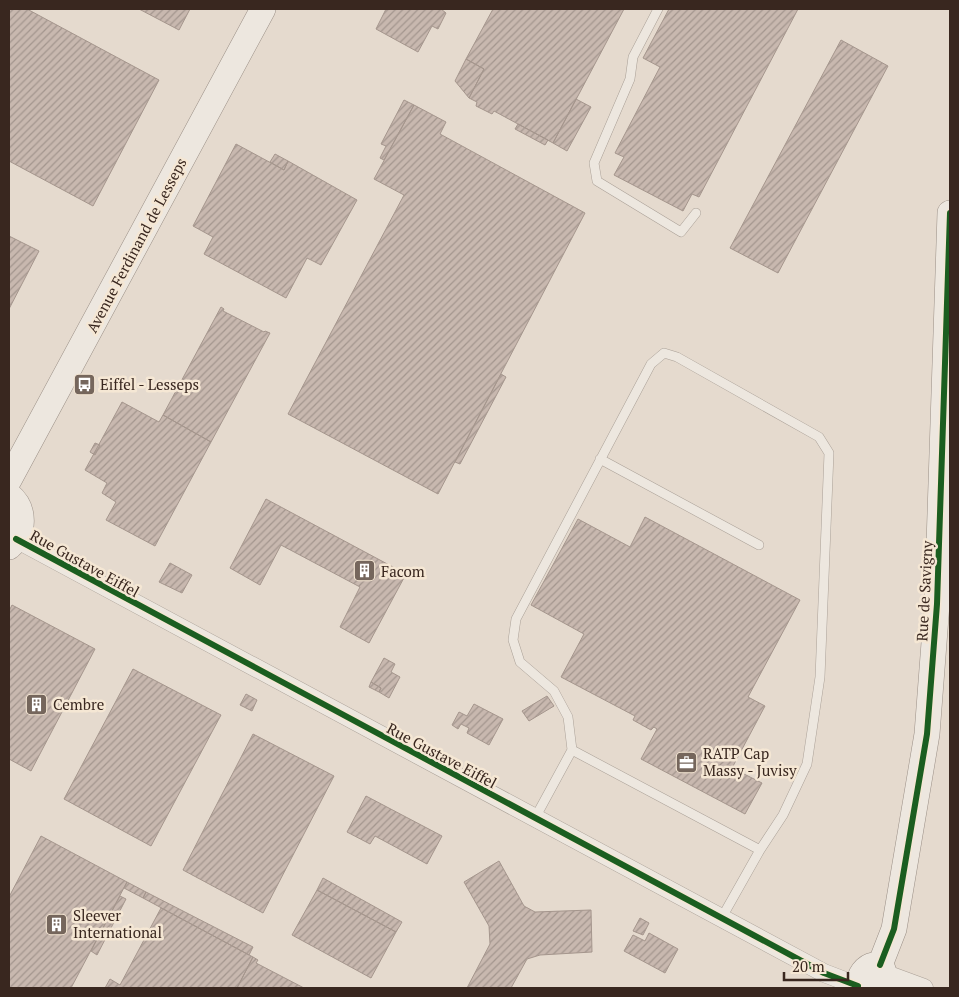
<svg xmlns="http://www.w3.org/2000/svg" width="959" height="997" font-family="'PT Serif',serif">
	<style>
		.building { fill: url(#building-hatch); stroke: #a5968d }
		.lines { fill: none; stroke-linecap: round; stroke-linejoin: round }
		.lane-casing { stroke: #aaa097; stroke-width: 10 }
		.street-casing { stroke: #aaa097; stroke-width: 19 }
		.secondary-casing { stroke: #9a8f86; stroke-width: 26 }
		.lane { stroke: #ede7df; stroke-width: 9 }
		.street { stroke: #ede7df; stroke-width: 18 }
		.secondary { stroke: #ede7df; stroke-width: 25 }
		.cycleway-casing { stroke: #f5e7d4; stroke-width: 9 }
		.cycleway { stroke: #1b5e20; stroke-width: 6 }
		.labels { text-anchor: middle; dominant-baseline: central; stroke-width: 5; stroke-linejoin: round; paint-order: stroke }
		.street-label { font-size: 15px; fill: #39271f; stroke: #f5e7d4 }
		.poi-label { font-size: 15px; fill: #39271f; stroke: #f5e7d4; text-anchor: start }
	</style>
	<defs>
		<pattern id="building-hatch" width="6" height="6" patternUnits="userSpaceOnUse" patternTransform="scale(1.25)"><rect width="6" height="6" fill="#c8b8af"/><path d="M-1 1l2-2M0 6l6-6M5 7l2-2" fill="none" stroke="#a3968e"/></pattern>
	</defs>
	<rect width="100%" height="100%" fill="#e5dace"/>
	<path class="building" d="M9,9H27L159,80L93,206L9,161Z
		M139,9H190L179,30Z
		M386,9H441L446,13L438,29L432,26L418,52L376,29Z
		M493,9H624L553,143L494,111L492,114L476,106L477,102L469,98L484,69L466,59Z
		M669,9H798L699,197L692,194L683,211L614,175L624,157L615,153L660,67L643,58Z
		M841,40L888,66L778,273L730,248Z
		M466,59L484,69L469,98L455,81Z
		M576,99L591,107L567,151L553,143Z
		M404,100L414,105L384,160L380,158L386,146L381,144Z
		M414,105L446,122L440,134L585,213L438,494L288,414L404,195L374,179Z
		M518,124L548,140L545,145L515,129Z
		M236,144L284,170L288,161L357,200L321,265L307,258L286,298L204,254L213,237L193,226Z
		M275,154L288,161L284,170L270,162Z
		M9,236L39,251L9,309Z
		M221,307L224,309L223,311L264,332L265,331L270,333L211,442L163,415Z
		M501,374L506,377L460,464L455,462Z
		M122,402L159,422L163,415L211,442L155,546L106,520L116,502L102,493L107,483L85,470Z
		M95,443L100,445L95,455L90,452Z
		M266,499L406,574L369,643L340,627L360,587L281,545L260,585L230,568Z
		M645,517L800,600L748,697L765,706L732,768L762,783L745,814L641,759L657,729L654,727L651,730L633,720L635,716L561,677L584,634L531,605L578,519L630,547Z
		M170,563L192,575L182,593L159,582Z
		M12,605L95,649L31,771L9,759V611Z
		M384,658L395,664L391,672L400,677L389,698L379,692L381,688L371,682Z
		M133,669L221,715L151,846L64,799Z
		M371,682L381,688L379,692L369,687Z
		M246,694L257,700L252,711L240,705Z
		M547,696L554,706L529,721L522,711Z
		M474,704L503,719L489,745L467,733L469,728L461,724L458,729L452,725L459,712L467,716Z
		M253,734L334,776L263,913L183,870Z
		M366,796L442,836L427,864L375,836L370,844L347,832Z
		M41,836L127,882L71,988H9V897Z
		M499,861L524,906L535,912L591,910L592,952L540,955L527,959L511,988H467L490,944L489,926L464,882Z
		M323,878L402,922L396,932L317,890Z
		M127,882L146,892L143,898L124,888Z
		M317,890L396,932L371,978L292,935Z
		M146,892L253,947L249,955L143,898Z
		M120,896L126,899L97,955L91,951Z
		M161,908L253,957L237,988H105L110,979L120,985Z
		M640,918L649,923L643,935L633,931Z
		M649,933L678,949L665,973L624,951L633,935L645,941Z
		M253,957L258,960L256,963L304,988H237Z"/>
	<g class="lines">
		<defs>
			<path id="lane" d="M658,9L633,57L630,79L594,163L597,181L681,232L696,213
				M600,459L759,545
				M572,750L760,850
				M535,818L572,750L568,717L554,691L520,662L513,640L516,619L651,364L664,353L677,357L819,437L829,453L820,677L807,764L783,815L760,850L721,919"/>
			<path id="street" d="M16,539L824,973L858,986
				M886,974L924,988"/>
			<path id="secondary" d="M9,480L263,9
				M9,495C26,509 25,533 9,547
				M880,965L894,929L927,734L937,604L950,213
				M859,988C856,962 894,952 882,988"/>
		</defs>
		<use href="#lane" class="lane-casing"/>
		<use href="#street" class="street-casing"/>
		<use href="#secondary" class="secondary-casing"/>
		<use href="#lane" class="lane"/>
		<use href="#street" class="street"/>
		<use href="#secondary" class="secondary"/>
		<defs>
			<path id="cycleway" d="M16,539L824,973L858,986
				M880,965L894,929L927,734L937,604L950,213"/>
		</defs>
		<use href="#cycleway" class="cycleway-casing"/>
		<use href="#cycleway" class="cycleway"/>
	</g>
	<defs>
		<symbol id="bus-square" viewBox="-11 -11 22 22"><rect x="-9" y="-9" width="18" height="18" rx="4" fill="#75665c" stroke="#f5e7d4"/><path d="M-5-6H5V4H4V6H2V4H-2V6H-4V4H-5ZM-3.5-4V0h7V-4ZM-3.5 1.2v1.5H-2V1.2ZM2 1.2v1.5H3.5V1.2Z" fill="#fff"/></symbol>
		<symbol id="building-square" viewBox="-11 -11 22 22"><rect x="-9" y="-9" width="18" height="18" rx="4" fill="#75665c" stroke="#f5e7d4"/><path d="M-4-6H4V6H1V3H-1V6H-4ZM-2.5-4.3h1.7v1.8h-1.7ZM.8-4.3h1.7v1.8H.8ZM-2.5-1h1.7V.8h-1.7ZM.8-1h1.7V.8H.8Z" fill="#fff"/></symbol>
		<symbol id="office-square" viewBox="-11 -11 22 22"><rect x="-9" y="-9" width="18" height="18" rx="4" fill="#75665c" stroke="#f5e7d4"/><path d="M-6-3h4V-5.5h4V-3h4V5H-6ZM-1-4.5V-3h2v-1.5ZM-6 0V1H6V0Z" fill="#fff"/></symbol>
	</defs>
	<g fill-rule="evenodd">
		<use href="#bus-square" x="72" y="372" width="25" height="25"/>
		<use href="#building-square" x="352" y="558" width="25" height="25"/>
		<use href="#building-square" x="24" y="692" width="25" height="25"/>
		<use href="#office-square" x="674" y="750" width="25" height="25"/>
		<use href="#building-square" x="44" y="912" width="25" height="25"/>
	</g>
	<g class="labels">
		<g class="street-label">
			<text transform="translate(136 245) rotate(-62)">Avenue Ferdinand de Lesseps</text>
			<text transform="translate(85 563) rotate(29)">Rue Gustave Eiffel</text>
			<text transform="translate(924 591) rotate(-87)">Rue de Savigny</text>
			<text transform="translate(442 755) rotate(28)">Rue Gustave Eiffel</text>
		</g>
		<g class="poi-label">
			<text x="100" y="384">Eiffel - Lesseps</text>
			<text x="381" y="571">Facom</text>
			<text x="53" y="704">Cembre</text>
			<text x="703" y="753">RATP Cap<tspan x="703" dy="17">Massy - Juvisy</tspan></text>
			<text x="73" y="915">Sleever<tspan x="73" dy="17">International</tspan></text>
		</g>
	</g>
	<rect width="959" height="997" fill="none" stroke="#39271f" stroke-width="20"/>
	<path d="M784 972v8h64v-8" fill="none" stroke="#39271f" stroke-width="2.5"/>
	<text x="792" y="972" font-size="15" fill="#39271f" stroke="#f5e7d4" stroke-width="4" paint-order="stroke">20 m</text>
</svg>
